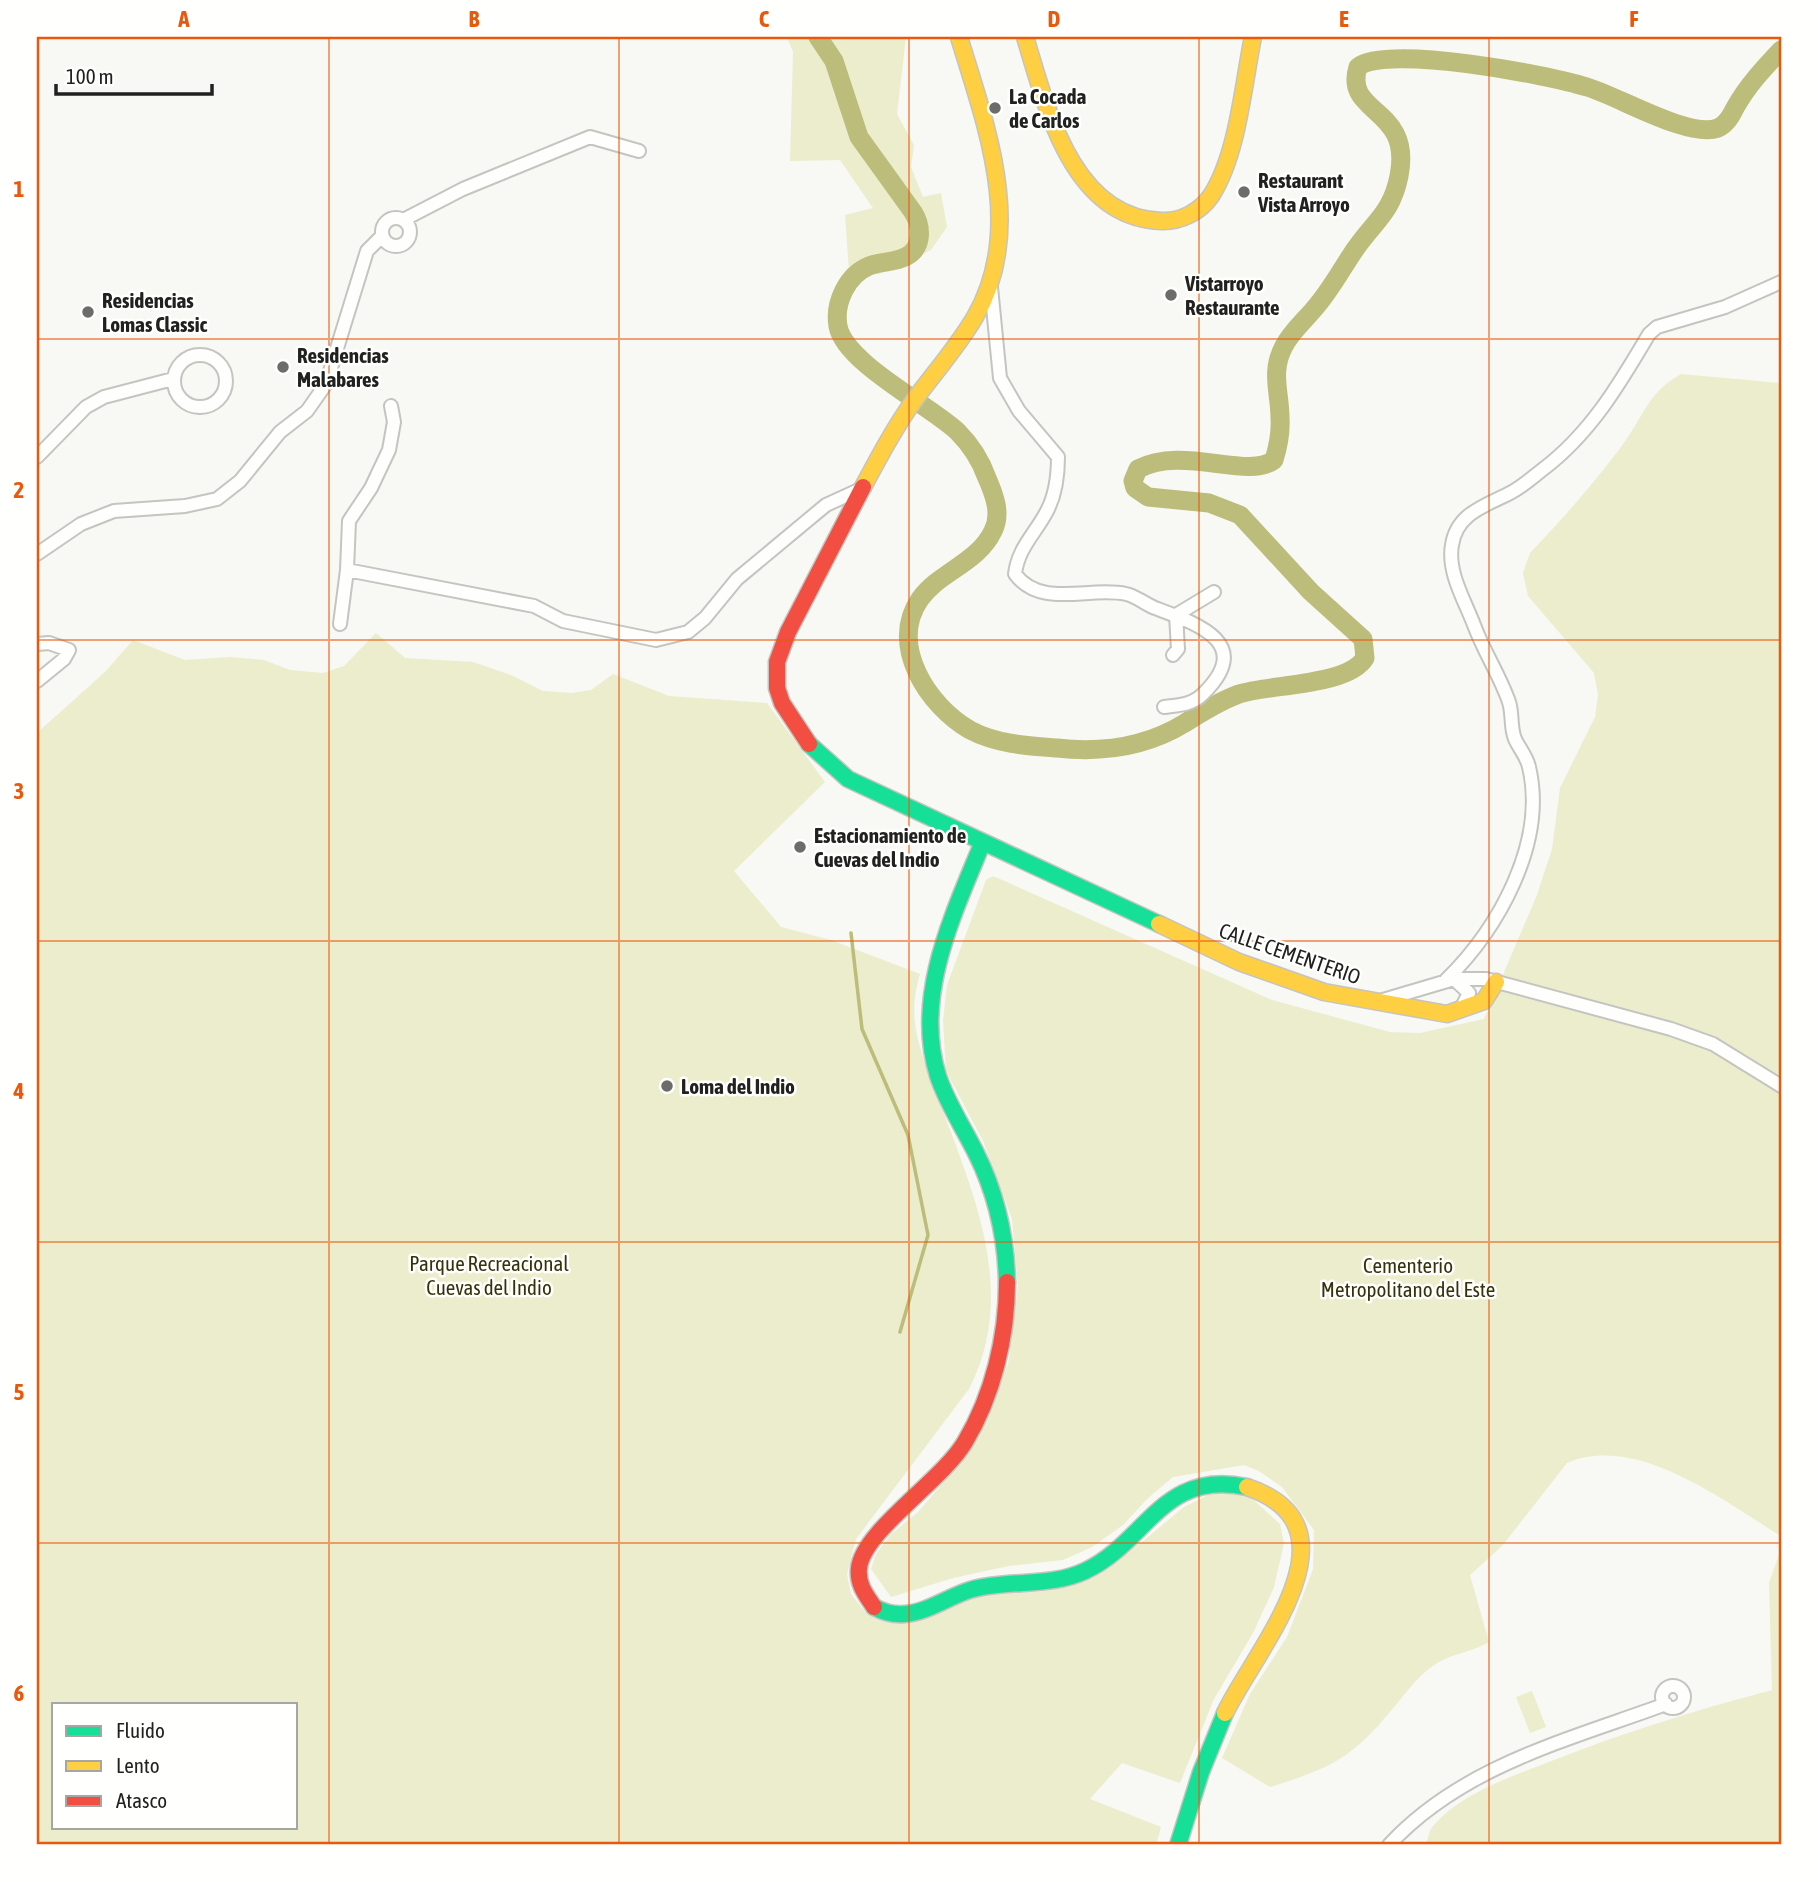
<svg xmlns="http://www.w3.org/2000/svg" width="1818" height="1882" font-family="'Asap Condensed',sans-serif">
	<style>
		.green { fill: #ecedcc; fill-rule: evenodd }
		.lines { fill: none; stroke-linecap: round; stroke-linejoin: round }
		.stream { stroke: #bcbc7b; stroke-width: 3.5 }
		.river { stroke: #bcbc7b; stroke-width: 19 }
		.street-casing { stroke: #c4c4c0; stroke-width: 16 }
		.fast-casing { stroke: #c4c4c0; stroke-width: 19 }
		.slow-casing { stroke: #c4c4c0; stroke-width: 19 }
		.jam-casing { stroke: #c4c4c0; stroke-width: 19 }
		.street { stroke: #fefefd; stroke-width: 12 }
		.fast { stroke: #16e098; stroke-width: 16 }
		.slow { stroke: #ffcf43; stroke-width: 16 }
		.jam { stroke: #f24e42; stroke-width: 16 }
		.grid { fill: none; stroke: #e8590c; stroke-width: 2; stroke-opacity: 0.55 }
		.poi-dot { fill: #6c6c6a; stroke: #fffffe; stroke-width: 2.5 }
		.labels { text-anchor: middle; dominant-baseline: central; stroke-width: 5; stroke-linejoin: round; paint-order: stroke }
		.poi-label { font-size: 21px; font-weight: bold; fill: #21211f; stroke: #fffffe; text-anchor: start }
		.street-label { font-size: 21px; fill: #21211f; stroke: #fffffe }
		.park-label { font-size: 21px; fill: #33330b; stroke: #fffffe }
		.neatline { fill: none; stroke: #e8590c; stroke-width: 2.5 }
		.grid-label { font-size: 23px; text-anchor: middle; font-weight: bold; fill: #e8590c }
	</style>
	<rect width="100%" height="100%" fill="#f8f8f4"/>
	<path class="green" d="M787,37H906L897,114L914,145L911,167L923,197L941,193L947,227L931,250L879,274L849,271L845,215L873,208L840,160L790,161L793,52Z
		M1681,374L1781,383V1536C1723,1501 1637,1433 1567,1463L1502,1546L1470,1575L1489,1642C1473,1652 1454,1653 1439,1662C1416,1675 1401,1701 1383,1720C1347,1762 1321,1771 1270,1787L1222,1758L1250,1694L1287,1637L1313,1569L1314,1530L1282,1487L1259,1471L1244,1465L1173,1477L1147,1499L1123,1525L1092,1547L1063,1560L1009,1566L953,1578L891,1597L871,1569L876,1554L890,1535L918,1512L967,1455L1008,1364L1018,1287L1012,1219L983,1141L946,1071L943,1021L947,985L986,880L993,876L1272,1000L1390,1032L1420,1033L1484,1019L1537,895L1552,849L1560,788L1595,717L1598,695L1594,673L1528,596L1523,573L1530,553C1562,520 1593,484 1621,447C1643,418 1647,393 1681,374Z
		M376,633L405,658L473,662L511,675L543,691L572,693L591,690L613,674L669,696L767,703L825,782L734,871L781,927L831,940L920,974C906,1021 920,1048 936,1092C971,1189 1020,1289 969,1389L856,1539L847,1574L851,1594L866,1613L894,1620L991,1593L1040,1592L1086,1575L1143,1541L1184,1507L1214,1492L1247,1494L1280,1524L1284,1543L1274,1587L1253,1633L1214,1699L1180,1783L1122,1763L1090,1799L1161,1827L1156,1845H37V733L105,672L133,640L185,660L230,657L264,660L290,670L323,673L344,666ZM54,1705H296V1828H54Z
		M1781,1549V1845H1426C1428,1839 1429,1831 1433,1826C1462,1793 1510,1777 1549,1762C1622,1733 1696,1710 1772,1690L1769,1583Z
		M1532,1691L1546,1727L1530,1733L1516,1697Z"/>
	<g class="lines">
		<path class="stream" d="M851,933L862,1029L908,1135L928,1235L900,1332"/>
		<path class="river" d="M818,37L834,61L859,137L913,212C922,226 923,247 907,256C895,263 881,261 869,266C847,275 834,303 838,326C844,362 929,405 957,431C970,444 981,461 987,478C994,494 1002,514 993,531C978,563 939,572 920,599C888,645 928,706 970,730C996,744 1028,746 1057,748C1102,753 1146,747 1185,723C1202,712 1220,701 1239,694C1270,684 1348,686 1365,658L1363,639L1311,592L1240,515L1209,503L1148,497L1135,488L1133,481L1138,469C1183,445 1247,480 1274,460C1278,447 1281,433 1280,418C1280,392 1270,372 1284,346C1291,332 1304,321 1314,309C1331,290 1342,268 1356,248C1375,221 1392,212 1399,176C1413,106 1343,115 1358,67C1386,44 1549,75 1587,87C1618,96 1689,139 1718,128C1726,125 1731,116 1735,108C1747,86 1764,68 1781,50"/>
		<defs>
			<path id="street" d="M382 232a14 14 0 1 1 28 0a14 14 0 1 1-28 0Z
				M403,220L463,189L590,137L639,151
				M991,287L1000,378L1019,411L1058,457C1058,476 1056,494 1047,511C1035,534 1018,548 1015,574C1041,609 1090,586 1126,594C1136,596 1145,604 1155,608C1198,624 1255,643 1203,694C1192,705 1179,705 1164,707
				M174 381a26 26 0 1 1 52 0a26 26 0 1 1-52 0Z
				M37,457L86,407L104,397L173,379
				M37,554L81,524L114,511L185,506L217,499L240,481L280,432L307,411L326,384L367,251L382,236
				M347,570L534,606L563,621L656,640L688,632L705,618L737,579L826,505L861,489
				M340,624L347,570L349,521L371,488L389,450L394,422L391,406
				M37,644L49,643L69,650L64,659L37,681
				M1173,655L1178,649L1176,615L1214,592
				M1454,979L1469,993L1460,1011
				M1446,980C1498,929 1547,843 1529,767C1527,757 1519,748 1515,739C1510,727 1513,714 1509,702C1500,676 1484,652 1474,625C1465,601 1447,572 1452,545C1457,512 1488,505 1512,492C1523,486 1533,477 1542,470C1590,434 1619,385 1649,334L1657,327L1725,307L1781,282
				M1383,1000L1454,979H1486L1671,1029L1713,1044L1781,1086
				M1662 1697a11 11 0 1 1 22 0a11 11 0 1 1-22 0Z
				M1389,1845C1462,1766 1568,1740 1666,1704"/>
			<path id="fast" d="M809,744L848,779L1159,924
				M982,844C953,915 913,997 938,1076C947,1103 963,1127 976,1153C996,1193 1006,1237 1007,1282
				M874,1607C883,1612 894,1615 905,1614C928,1612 948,1597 970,1590C1007,1579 1049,1588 1085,1571C1147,1542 1162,1469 1247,1487
				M1178,1845L1201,1772L1225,1713"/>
			<path id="slow" d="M1025,37C1046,105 1071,218 1161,221C1180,222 1200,212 1211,196C1238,154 1243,85 1253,37
				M863,487C879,457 895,427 915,399C935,372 958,346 975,317C1026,229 986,126 959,37
				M1159,924L1239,962L1324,992L1447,1014L1484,1001L1496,982
				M1225,1713C1255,1650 1366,1527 1247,1487"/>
			<path id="jam" d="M809,744L782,703L777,688V662L788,632L863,487
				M874,1607C866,1595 857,1584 859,1568C863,1531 942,1481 965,1442C993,1395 1007,1337 1007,1282"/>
		</defs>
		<use href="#street" class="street-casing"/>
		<use href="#fast" class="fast-casing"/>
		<use href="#slow" class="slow-casing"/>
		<use href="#jam" class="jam-casing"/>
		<use href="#street" class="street"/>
		<use href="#fast" class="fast"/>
		<use href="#slow" class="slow"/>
		<use href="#jam" class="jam"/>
	</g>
	<path class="grid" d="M329,37V1845M619,37V1845M909,37V1845M1199,37V1845M1489,37V1845M37,339H1781M37,640H1781M37,941H1781M37,1242H1781M37,1543H1781"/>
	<g class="poi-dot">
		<circle cx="995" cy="108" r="7"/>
		<circle cx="1244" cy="192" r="7"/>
		<circle cx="1171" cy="295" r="7"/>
		<circle cx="88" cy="312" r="7"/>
		<circle cx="283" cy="367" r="7"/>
		<circle cx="800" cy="847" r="7"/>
		<circle cx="667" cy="1086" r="7"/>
	</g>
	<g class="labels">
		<g class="poi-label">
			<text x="1009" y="96">La Cocada<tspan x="1009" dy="24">de Carlos</tspan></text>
			<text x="1258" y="180">Restaurant<tspan x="1258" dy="24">Vista Arroyo</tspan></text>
			<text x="1185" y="283">Vistarroyo<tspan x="1185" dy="24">Restaurante</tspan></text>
			<text x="102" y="300">Residencias<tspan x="102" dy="24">Lomas Classic</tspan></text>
			<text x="297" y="355">Residencias<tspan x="297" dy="24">Malabares</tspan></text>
			<text x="814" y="835">Estacionamiento de<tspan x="814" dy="24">Cuevas del Indio</tspan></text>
			<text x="681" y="1086">Loma del Indio</text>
		</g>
		<g class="street-label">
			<text transform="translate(1290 953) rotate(19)">CALLE CEMENTERIO</text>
		</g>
		<g class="park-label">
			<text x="489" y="1263">Parque Recreacional<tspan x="489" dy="24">Cuevas del Indio</tspan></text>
			<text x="1408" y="1265">Cementerio<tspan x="1408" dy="24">Metropolitano del Este</tspan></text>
		</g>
	</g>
	<rect width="1818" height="1882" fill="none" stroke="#fffffe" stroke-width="77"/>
	<rect x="52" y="1703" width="245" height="126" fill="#fffffe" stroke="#a6a6a5" stroke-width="2"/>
	<rect x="66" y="1726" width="35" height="10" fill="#16e098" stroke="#a6a6a5" stroke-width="2"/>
	<text x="116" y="1738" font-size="21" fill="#21211f">Fluido</text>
	<rect x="66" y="1761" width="35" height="10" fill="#ffcf43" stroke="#a6a6a5" stroke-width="2"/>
	<text x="116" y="1773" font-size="21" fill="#21211f">Lento</text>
	<rect x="66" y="1796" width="35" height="10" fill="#f24e42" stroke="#a6a6a5" stroke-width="2"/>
	<text x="116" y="1808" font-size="21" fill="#21211f">Atasco</text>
	<path d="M56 84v10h156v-10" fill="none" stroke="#21211f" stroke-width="3.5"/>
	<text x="66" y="84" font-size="21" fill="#21211f" stroke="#fffffe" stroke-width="5" paint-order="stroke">100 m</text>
	<rect x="38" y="38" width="1742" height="1805" class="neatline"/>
	<g class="grid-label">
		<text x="184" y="27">A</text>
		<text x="474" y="27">B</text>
		<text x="764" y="27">C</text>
		<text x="1054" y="27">D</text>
		<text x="1344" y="27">E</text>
		<text x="1634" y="27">F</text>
		<text x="19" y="197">1</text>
		<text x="19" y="498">2</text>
		<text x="19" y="799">3</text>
		<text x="19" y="1099">4</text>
		<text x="19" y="1400">5</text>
		<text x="19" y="1701">6</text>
	</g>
</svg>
